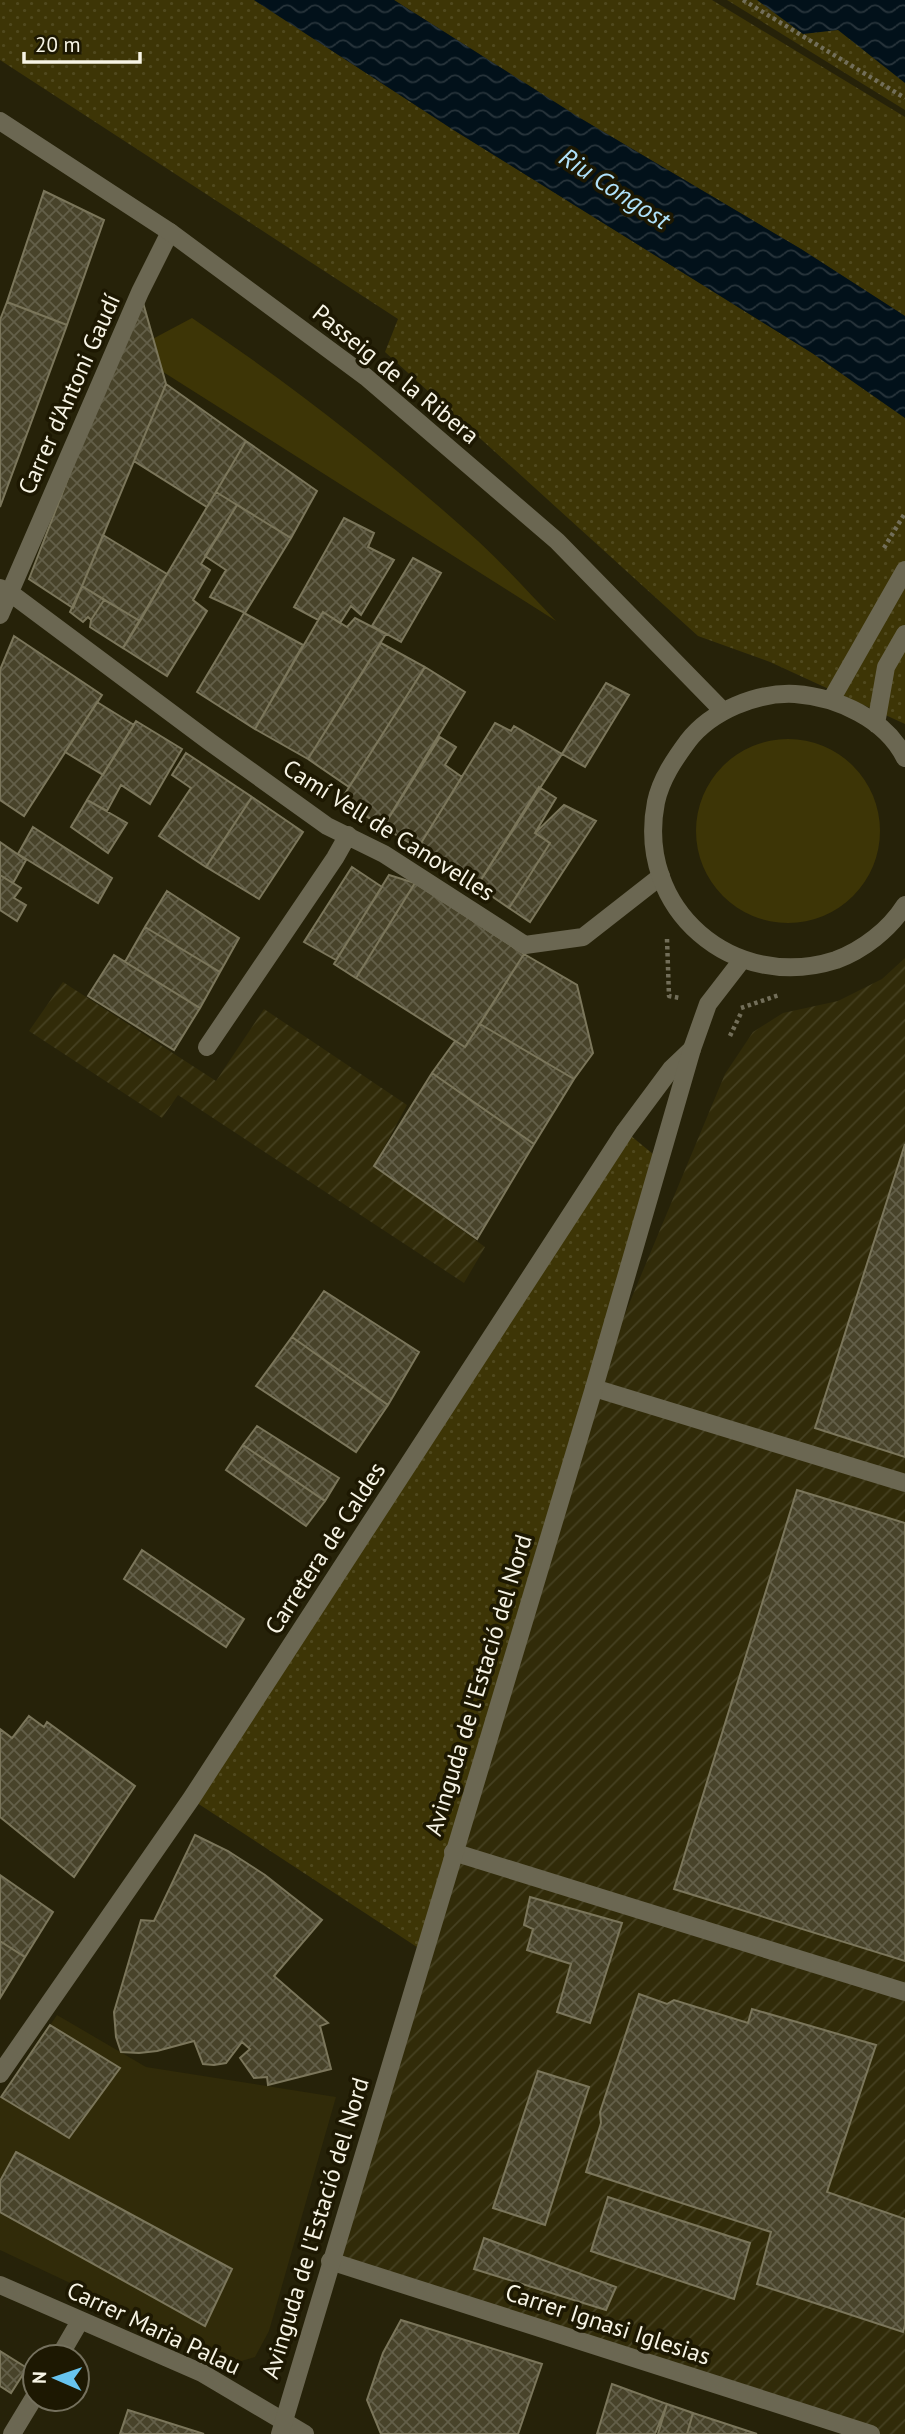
<svg xmlns="http://www.w3.org/2000/svg" width="905" height="2434" font-family="'PT Sans',sans-serif">
	<style>
		.built { fill: #312b09 }
		.industrial { fill: url(#industrial-furrows) }
		.grass { fill: url(#grass-dots) }
		.garden { fill: #3d3506 }
		.water { fill: url(#water-waves) }
		.building { fill: url(#building-cross-hatch); stroke: #7b765b; stroke-width: 2 }
		.lines { fill: none; stroke-linecap: round; stroke-linejoin: round }
		.path { stroke: #726e59; stroke-width: 4.5; stroke-dasharray: 3.5 3.5; stroke-linecap: butt }
		.service { stroke: #6b6752; stroke-width: 18 }
		.minor { stroke: #6b6752; stroke-width: 18 }
		.tertiary { stroke: #6b6752; stroke-width: 18 }
		.labels { text-anchor: middle; dominant-baseline: central; stroke-width: 7; stroke-linejoin: round; paint-order: stroke }
		.street-label { font-size: 24px; fill: #f7f4e5; stroke: #1d1802 }
		.water-label { font-size: 26px; font-style: italic; fill: #b0e2fb; stroke: #1d1802 }
	</style>
	<defs>
		<pattern id="industrial-furrows" width="10" height="10" patternUnits="userSpaceOnUse" patternTransform="scale(1.75)"><rect width="10" height="10" fill="#312b09"/><path d="M-1 1l2-2M0 10L10 0M9 11l2-2" fill="none" stroke="#454021"/></pattern>
		<pattern id="grass-dots" width="8" height="8" patternUnits="userSpaceOnUse" patternTransform="scale(1.75)"><rect width="8" height="8" fill="#3d3506"/><path d="M2 2h.1M6 6h.1" fill="none" stroke="#50491e" stroke-width="1.8" stroke-linecap="round"/></pattern>
		<pattern id="water-waves" width="16" height="10" patternUnits="userSpaceOnUse" patternTransform="scale(1.75)"><rect width="16" height="10" fill="#02111a"/><path d="M0 5q4-4 8 0t8 0" fill="none" stroke="#28343b"/></pattern>
		<pattern id="building-cross-hatch" width="8" height="8" patternUnits="userSpaceOnUse" patternTransform="scale(1.75)"><rect width="8" height="8" fill="#48432a"/><path d="M0 0l8 8M0 8l8-8" fill="none" stroke="#635f49"/></pattern>
	</defs>
	<rect width="100%" height="100%" fill="#262209"/>
	<path class="built" d="M57,2015L146,2067L336,2097L269,2331L255,2357L238,2362L0,2250V2098Z"/>
	<path class="industrial" d="M905,958V2434H871L330,2261L594,1388L725,1074L753,1032L783,1013L838,1001L882,979Z
		M63,982L216,1081L264,1009L407,1105L374,1166L485,1247L464,1283L178,1095L162,1118L29,1031Z"/>
	<path class="grass" d="M0,0H254L452,129L812,353L905,418V724L770,662L698,636L385,352L398,319L0,60Z
		M394,0H712L905,117V316L801,249L580,118Z
		M727,0H905V110Z
		M625,1131L659,1159L423,1951L191,1799Z"/>
	<path class="garden" d="M192,318C292,385 388,460 478,541C505,566 530,594 556,621L130,351Z
		M696 831a92 92 0 1 1 184 0a92 92 0 1 1-184 0Z"/>
	<path class="water" d="M254,0H394L580,118L801,249L905,316V418L812,353L452,129Z
		M757,0H905V83L838,30L803,34Z"/>
	<path class="building" d="M44,191L104,220L67,325L7,302Z
		M140,292L166,384L73,608L29,579Z
		M7,302L67,325L0,507V320Z
		M166,384L246,441L207,507L134,461Z
		M246,441L317,491L291,538L216,492Z
		M216,492L237,505L201,564L210,570L193,600L207,611L167,676L123,648Z
		M237,505L291,538L245,613L210,597L226,570L205,556Z
		M344,518L374,533L368,547L394,560L361,615L351,606L340,623L323,612L318,620L294,607Z
		M103,535L167,574L140,621L82,586Z
		M413,558L441,573L401,642L372,626Z
		M82,586L104,600L91,620L88,617L83,622L70,612Z
		M104,600L140,621L123,648L90,627L91,620Z
		M323,612L347,627L355,618L386,634L308,759L255,729Z
		M244,613L303,645L255,729L197,692Z
		M14,636L102,695L24,816L0,800V670Z
		M381,643L425,667L349,787L308,759Z
		M425,667L465,692L383,827L341,800Z
		M606,683L629,695L585,767L562,754Z
		M97,702L134,725L103,775L65,752Z
		M136,721L182,749L150,804L121,785L107,811L87,800Z
		M495,723L511,731L514,726L562,754L477,886L418,848Z
		M440,737L456,747L445,765L462,777L418,848L383,827Z
		M186,753L252,797L206,867L159,836L191,788L172,775Z
		M539,787L556,798L535,833L550,843L509,908L477,886Z
		M252,797L303,832L259,899L206,867Z
		M87,800L127,823L108,853L71,827Z
		M564,805L596,821L530,922L509,908L550,843L535,833Z
		M33,827L112,878L98,903L18,854Z
		M0,842L26,860L13,883L0,875Z
		M352,867L382,887L336,960L304,942Z
		M0,875L21,888L14,898L26,905L17,921L0,910Z
		M389,875L415,883L356,978L334,964Z
		M415,883L524,954L465,1047L356,978Z
		M167,891L239,938L220,972L145,927Z
		M145,927L220,972L200,1008L125,962Z
		M524,954L577,985L593,1053L574,1079L480,1024Z
		M114,955L200,1008L174,1050L88,996Z
		M480,1024L574,1079L534,1144L432,1073L455,1041L465,1047Z
		M432,1073L534,1144L477,1239L374,1166Z
		M905,1144V1457L815,1428Z
		M324,1291L419,1352L388,1405L292,1337Z
		M292,1337L388,1405L356,1452L256,1386Z
		M257,1426L339,1478L325,1501L243,1445Z
		M243,1445L325,1501L306,1526L226,1470Z
		M797,1490L905,1523V1961L674,1889Z
		M142,1550L244,1619L226,1647L124,1579Z
		M29,1716L44,1727L47,1722L135,1786L74,1877L0,1817V1729L12,1738Z
		M195,1835L228,1851L265,1875L322,1920L274,1976L328,2023L320,2026L331,2069L268,2085L267,2077L254,2078L240,2058L250,2049L242,2042L226,2063L214,2065L203,2064L194,2041L157,2051L139,2053L121,2052L116,2037L114,2012L141,1920L154,1921Z
		M0,1875L53,1912L25,1957L0,1941Z
		M530,1897L622,1923L590,2023L557,2012L571,1964L527,1950L533,1929L524,1925Z
		M0,1941L25,1957L0,1998Z
		M639,1994L667,2004L674,2000L748,2023L752,2009L876,2045L827,2192L905,2219V2325L903,2332L757,2284L771,2232L586,2172L601,2123L600,2112Z
		M50,2025L120,2068L69,2138L1,2097Z
		M538,2071L589,2087L545,2225L493,2208Z
		M16,2152L232,2269L205,2326L0,2212V2181Z
		M608,2197L750,2243L734,2299L591,2251Z
		M484,2238L616,2287L606,2310L474,2269Z
		M401,2320L542,2364L518,2434H381L367,2400L383,2353Z
		M0,2351L27,2368L11,2393L0,2386Z
		M612,2384L667,2404L655,2434H597Z
		M667,2404L693,2413L687,2434H658Z
		M128,2410L204,2434H120Z
		M693,2413L757,2434H687Z"/>
	<g class="lines">
		<path class="path" d="M743,0L905,98
			M884,548L905,513
			M667,939L669,996L680,998
			M741,1008L779,995
			M730,1036L741,1013"/>
		<path class="service" d="M594,1388L905,1483
			M453,1852L905,1992"/>
		<path class="minor" d="M0,588L9,592L210,742L327,826L384,854L525,945L583,937L661,876
			M0,615L140,292L170,232
			M207,1047L335,858L348,835
			M0,2074L191,1799L625,1131L671,1069L692,1049
			M330,2261L871,2434
			M0,2285L202,2373L305,2434
			M59,2357L80,2321
			M12,2434L35,2396"/>
		<path class="tertiary" d="M0,121L170,232L366,377L557,541L723,711
			M831,700L905,570
			M876,724L886,667L905,634
			M905,758C886,719 837,697 795,694C757,692 711,711 688,741C674,760 661,779 656,802C635,909 733,993 836,960C863,950 889,930 905,905
			M280,2434L594,1388L692,1049L708,1004L742,960"/>
	</g>
	<g class="labels">
		<g class="street-label">
			<text transform="translate(396 374) rotate(39)">Passeig de la Ribera</text>
			<text transform="translate(69 394) rotate(-66)">Carrer d'Antoni Gaudí</text>
			<text transform="translate(389 830) rotate(32)">Camí Vell de Canovelles</text>
			<text transform="translate(325 1548) rotate(-57)">Carretera de Caldes</text>
			<text transform="translate(478 1685) rotate(-73)">Avinguda de l'Estació del Nord</text>
			<text transform="translate(315 2228) rotate(-73)">Avinguda de l'Estació del Nord</text>
			<text transform="translate(608 2324) rotate(18)">Carrer Ignasi Iglesias</text>
			<text transform="translate(154 2328) rotate(25)">Carrer Maria Palau</text>
		</g>
		<g class="water-label">
			<text transform="translate(615 188) rotate(33)">Riu Congost</text>
		</g>
	</g>
	<g transform="translate(56 2378) rotate(272)"><circle r="33" fill="#1d1802" stroke="#74705d" stroke-width="2"/>
	<path d="M0-5L12 26L0 18L-12 26Z" fill="#67c4ef"/>
	<text y="-10" font-size="19" font-weight="bold" text-anchor="middle" fill="#f7f4e5">N</text>
	</g>
	<path d="M24 52v10h116v-10" fill="none" stroke="#f7f4e5" stroke-width="3.5"/>
	<text x="35" y="52" font-size="21" fill="#f7f4e5" stroke="#1d1802" stroke-width="5" paint-order="stroke">20 m</text>
</svg>
